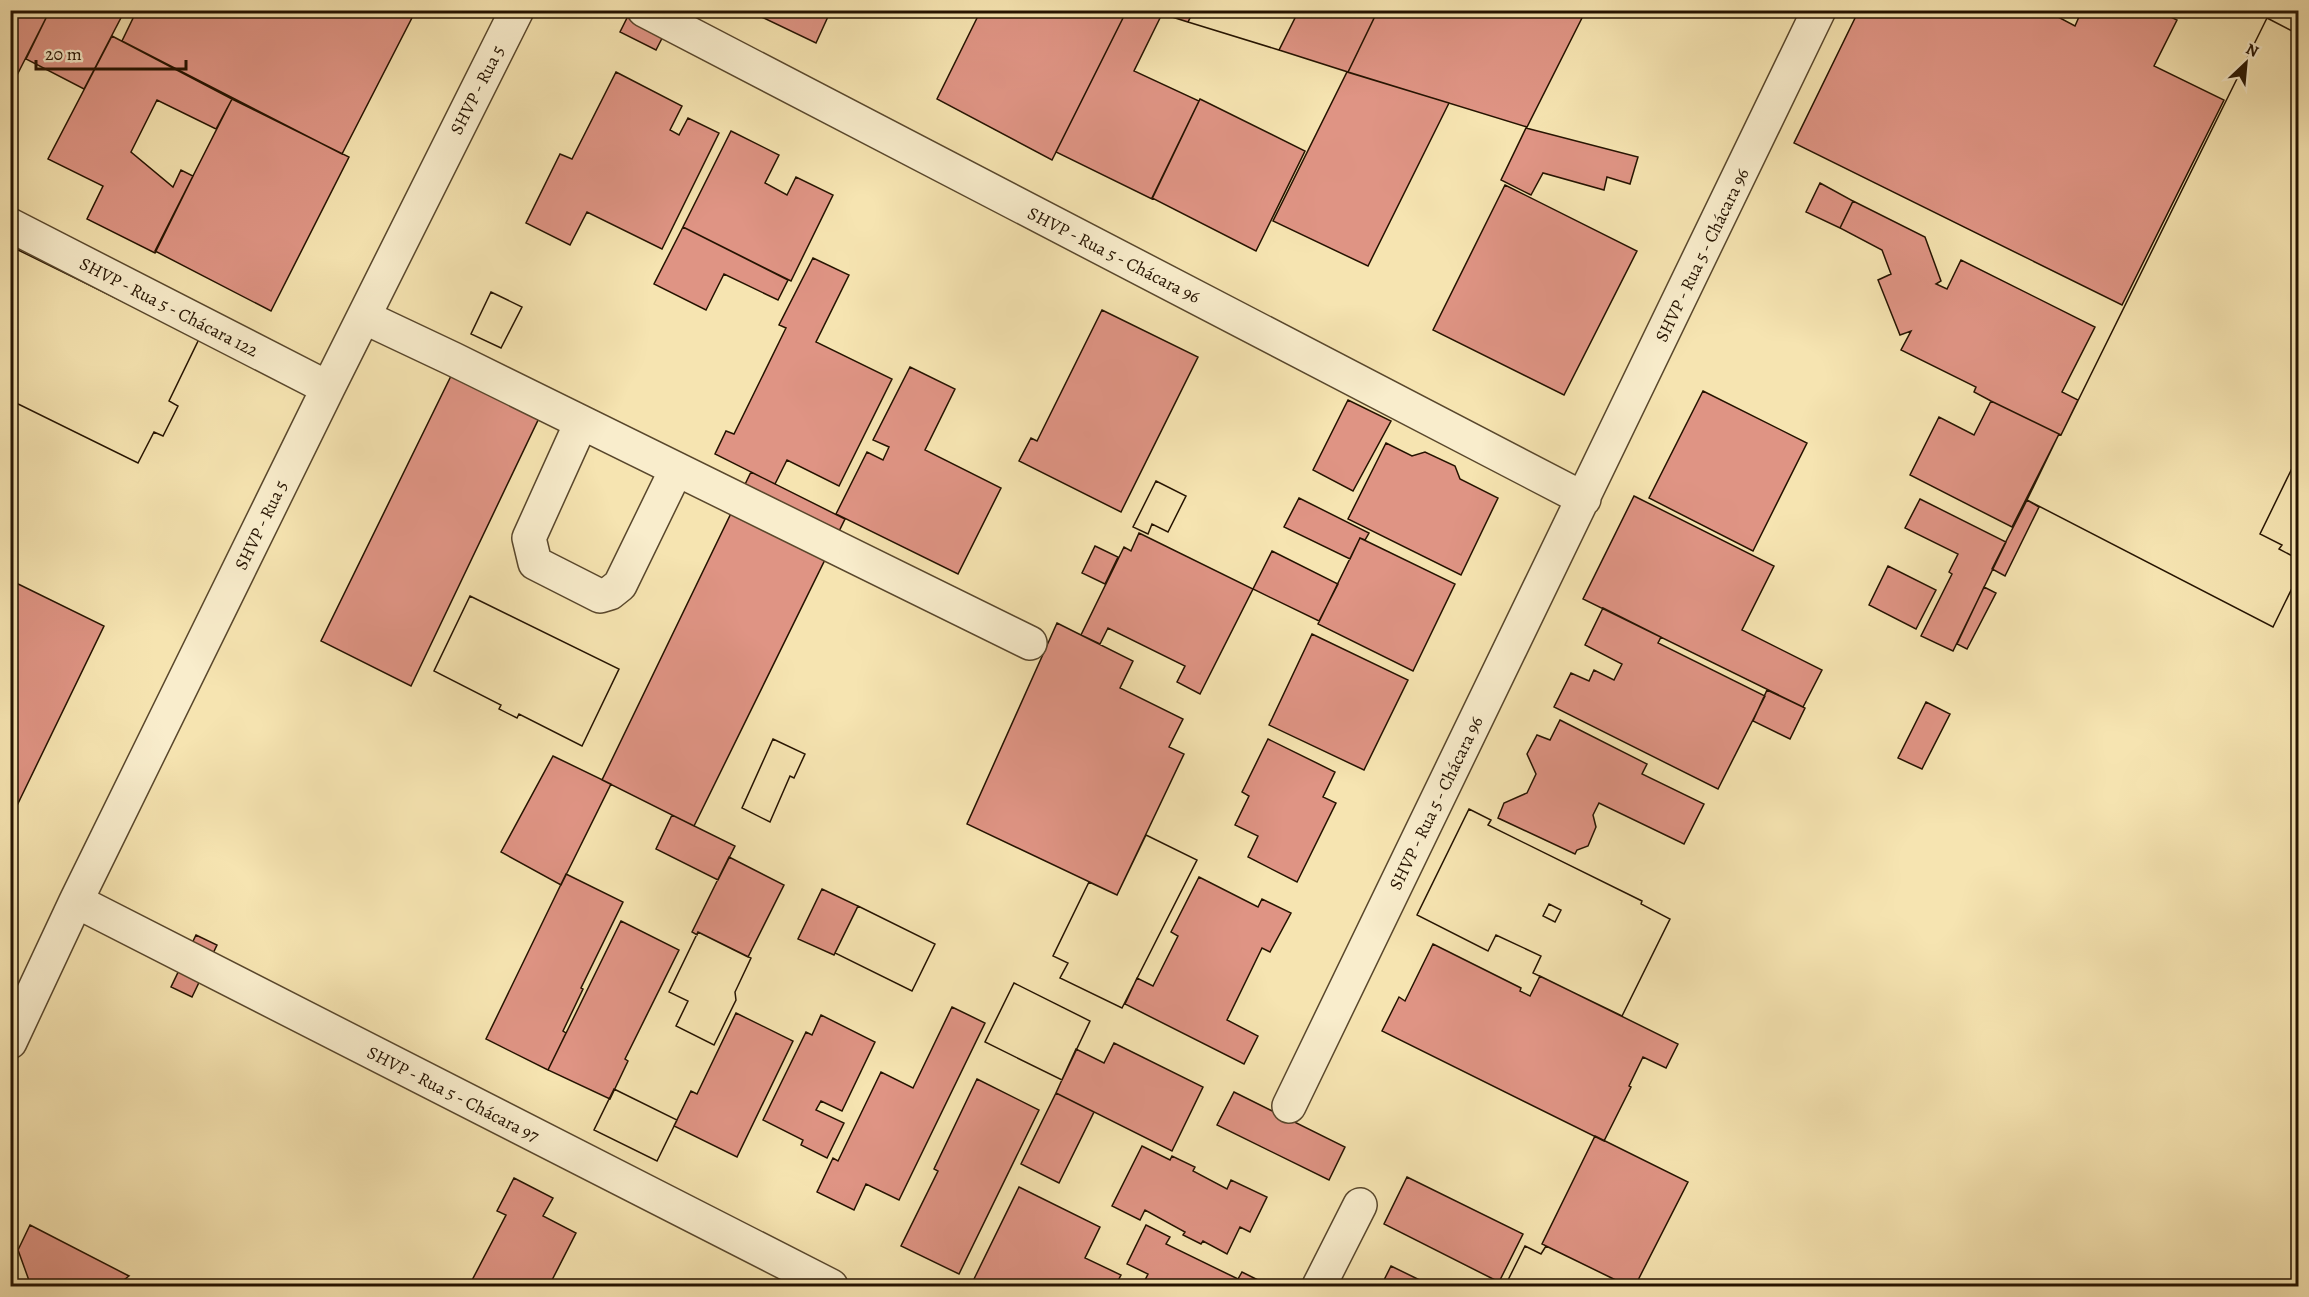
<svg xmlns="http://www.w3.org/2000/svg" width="2309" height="1297" font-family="Alegreya,serif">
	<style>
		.building { fill: #df9484; stroke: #251300; stroke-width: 1.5; fill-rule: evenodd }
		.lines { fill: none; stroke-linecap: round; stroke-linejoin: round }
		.minor-casing { stroke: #59472c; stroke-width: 36 }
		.minor { stroke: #f9edcc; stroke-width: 33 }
		.labels { text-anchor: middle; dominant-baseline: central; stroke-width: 4.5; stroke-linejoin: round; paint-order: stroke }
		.street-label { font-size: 18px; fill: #251300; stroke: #f9edcc }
	</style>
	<rect width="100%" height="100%" fill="#f6e4b1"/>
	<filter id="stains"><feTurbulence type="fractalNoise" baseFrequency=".00333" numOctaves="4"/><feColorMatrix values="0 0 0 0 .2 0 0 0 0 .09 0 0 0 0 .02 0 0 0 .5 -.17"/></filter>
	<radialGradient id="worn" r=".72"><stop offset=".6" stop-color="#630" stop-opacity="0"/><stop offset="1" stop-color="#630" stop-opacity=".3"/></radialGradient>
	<path class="building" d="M10,10H50L10,89Z
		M50,10H125L84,89L26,59Z
		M137,10H416L342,154L122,41Z
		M631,10L675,13L656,50L620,32Z
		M747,10H831L816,43Z
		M981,10H1127L1052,160L937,99Z
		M1127,10H1150L1162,14L1134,71L1199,101L1152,199L1056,152Z
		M1150,10H1194L1188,22Z
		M1194,10H1299L1279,50L1188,22Z
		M1194,10H1299L1279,50L1188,22Z
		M1299,10H1378L1348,72L1279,50Z
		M1378,10H1586L1527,127L1348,72Z
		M1859,10H2045L2075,26L2082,10H2157L2177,20L2154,66L2224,100L2122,305L1794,143Z
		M2267,18L2298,34V456L2260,534L2282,545L2279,549L2298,559V576L2273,627L2027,500L2059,434L2061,435Z
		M2267,18L2298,34V456L2260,534L2282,545L2279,549L2298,559V576L2273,627L2027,500L2059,434L2061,435Z
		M112,36L232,99L216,129L157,100L131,152L173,187L181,170L193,176L155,253L87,219L103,186L48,159Z
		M616,72L682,106L670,130L679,135L688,118L719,133L662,249L587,212L570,245L526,223L560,154L572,159Z
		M1347,72L1449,103L1368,266L1273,221Z
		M232,99L349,157L271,311L155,251Z
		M1200,99L1305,151L1256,251L1152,198Z
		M1526,128L1638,157L1630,184L1607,177L1604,190L1543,173L1531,195L1501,180Z
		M731,131L779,155L765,183L787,195L796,177L833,195L791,281L683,227Z
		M1820,183L1853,201L1840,228L1806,212Z
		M1505,185L1637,251L1564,395L1433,330Z
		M1853,201L1925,237L1941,281L1936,284L1947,289L1961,260L2095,327L2062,392L2078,400L2061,435L1991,401L1974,392L1976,387L1901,350L1911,331L1900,335L1878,280L1891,274L1882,250L1840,228Z
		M683,227L788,280L778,300L724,274L706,310L654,284Z
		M10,246L199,339L169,401L178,406L163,436L154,432L138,463L10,400Z
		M10,246L199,339L169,401L178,406L163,436L154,432L138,463L10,400Z
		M813,258L849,275L816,342L892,379L839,486L787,460L775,484L715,454L726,431L734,434L786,328L779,325Z
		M491,292L522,307L501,348L471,334Z
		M491,292L522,307L501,348L471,334Z
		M1102,310L1198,357L1121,512L1019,461L1031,438L1037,441Z
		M910,367L955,389L925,450L1001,488L958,574L836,514L867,452L883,460L889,447L873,440Z
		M452,374L540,416L411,686L321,641Z
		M1703,391L1807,443L1753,551L1649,498Z
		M1348,400L1391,421L1353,491L1313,470Z
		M1991,401L2059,434L2012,527L1910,475L1939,417L1974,435Z
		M1386,443L1412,456L1425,452L1455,466L1460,479L1498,498L1461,575L1348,519Z
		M751,472L845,519L694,826L602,780Z
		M1156,481L1186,496L1168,532L1152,524L1148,534L1133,527Z
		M1156,481L1186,496L1168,532L1152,524L1148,534L1133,527Z
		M1634,496L1774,566L1742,630L1822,670L1803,707L1583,599Z
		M1299,498L1369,533L1365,540L1360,538L1350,559L1284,527Z
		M1920,499L2006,542L1953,651L1921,636L1952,574L1949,572L1958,554L1905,528Z
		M2027,500L2039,507L2005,576L1992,569Z
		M1139,533L1253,589L1200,694L1177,682L1185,666L1108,628L1100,644L1081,635L1124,547L1131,551Z
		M1360,538L1455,584L1413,671L1318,624Z
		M1095,546L1118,557L1105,584L1082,573Z
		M1272,551L1338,584L1319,621L1253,589Z
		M1888,566L1936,590L1916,629L1869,605Z
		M10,580L104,626L10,820Z
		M1984,587L1996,593L1967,649L1957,644Z
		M470,596L619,669L582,746L519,714L517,718L499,709L501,705L434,671Z
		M470,596L619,669L582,746L519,714L517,718L499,709L501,705L434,671Z
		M1603,608L1661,637L1658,643L1765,696L1718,789L1554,707L1571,673L1589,681L1594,670L1614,680L1622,664L1585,645Z
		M1057,623L1133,661L1120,688L1183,719L1169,747L1184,754L1117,895L967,824Z
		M1312,634L1408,680L1364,770L1269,725Z
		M1767,690L1805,708L1790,739L1753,721Z
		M1926,702L1950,714L1922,769L1898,758Z
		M1560,720L1647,764L1642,774L1704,804L1684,844L1599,803L1593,815L1596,827L1588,846L1577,850L1575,854L1498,818L1504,803L1527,793L1536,774L1527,754L1537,735L1550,740Z
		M773,739L805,754L794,778L790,776L770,822L742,808Z
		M773,739L805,754L794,778L790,776L770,822L742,808Z
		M1268,739L1335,772L1323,797L1336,803L1297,882L1248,857L1258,836L1235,825L1249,796L1242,792Z
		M553,756L611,784L561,885L501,852Z
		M1469,809L1491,820L1488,825L1642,901L1641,904L1670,919L1622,1016L1533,973L1541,956L1496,935L1488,951L1417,915ZM1549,904L1561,910L1555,922L1543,916Z
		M1469,809L1491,820L1488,825L1642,901L1641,904L1670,919L1622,1016L1533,973L1541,956L1496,935L1488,951L1417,915ZM1549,904L1561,910L1555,922L1543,916Z
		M672,815L735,846L718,880L656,849Z
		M1146,835L1197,860L1122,1008L1060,978L1068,963L1053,956L1089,882L1117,895Z
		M1146,835L1197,860L1122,1008L1060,978L1068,963L1053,956L1089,882L1117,895Z
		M729,857L784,885L748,957L698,932L697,935L692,932Z
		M566,874L623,902L581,988L583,989L563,1031L566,1033L548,1070L486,1039Z
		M1199,877L1258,907L1262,899L1291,913L1270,952L1262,948L1227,1020L1258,1036L1244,1064L1125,1004L1137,978L1153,986L1178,936L1171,932Z
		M822,889L858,906L834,955L798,939Z
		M858,906L935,944L912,991L835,953Z
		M858,906L935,944L912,991L835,953Z
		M621,921L679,950L625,1059L628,1061L610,1099L548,1070Z
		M698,932L751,958L735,992L736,1000L714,1045L676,1026L688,1001L669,992Z
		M698,932L751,958L735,992L736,1000L714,1045L676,1026L688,1001L669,992Z
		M196,935L217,945L192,997L171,987Z
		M1433,944L1521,988L1520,991L1530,996L1540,976L1678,1044L1666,1068L1643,1057L1629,1086L1631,1087L1604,1141L1382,1031L1399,997L1405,1001Z
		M1014,983L1090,1021L1062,1080L985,1042Z
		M1014,983L1090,1021L1062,1080L985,1042Z
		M952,1007L985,1023L899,1200L866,1184L854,1210L817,1192L833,1158L838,1161L881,1072L913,1088Z
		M736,1013L793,1041L737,1157L674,1126L691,1091L697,1094Z
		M821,1015L875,1042L842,1111L821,1101L816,1110L844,1123L827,1158L801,1145L803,1140L763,1120L806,1032L812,1035Z
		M1114,1043L1203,1087L1172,1151L1056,1093L1076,1049L1104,1063Z
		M977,1079L1039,1110L959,1274L901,1246L938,1171L934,1169Z
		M614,1089L677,1120L657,1161L594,1130Z
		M614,1089L677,1120L657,1161L594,1130Z
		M1234,1092L1345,1147L1329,1180L1217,1125Z
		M1056,1093L1094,1112L1059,1183L1021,1164Z
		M1595,1136L1688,1182L1635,1286H1628L1542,1244Z
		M1142,1146L1170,1160L1172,1156L1195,1167L1193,1171L1227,1189L1231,1180L1267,1197L1250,1232L1240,1227L1227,1254L1203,1241L1201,1244L1183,1235L1185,1232L1145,1210L1140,1220L1112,1206Z
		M1407,1177L1523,1234L1499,1282L1384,1224Z
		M514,1178L553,1198L543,1216L576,1233L549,1286H469L506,1215L497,1211Z
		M1019,1187L1100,1227L1085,1258L1121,1275L1115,1286H985L973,1281Z
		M30,1225L129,1276L116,1286H31L18,1250Z
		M1146,1225L1170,1237L1166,1244L1238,1279L1242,1272L1270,1286H1142L1148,1274L1127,1264Z
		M1525,1246L1541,1254L1546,1246L1628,1286H1505Z
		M1525,1246L1541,1254L1546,1246L1628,1286H1505Z
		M1391,1266L1432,1286H1381Z"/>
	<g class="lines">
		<defs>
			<path id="minor" d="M644,10L1584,499
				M10,225L328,388
				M364,317L453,359L1030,643
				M581,423L529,538L535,563L600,596L610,593L620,585L676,470
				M76,901L831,1286
				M10,1042L76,901L328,388L517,10
				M1289,1106L1819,10
				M1319,1286L1360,1205"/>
		</defs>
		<use href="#minor" class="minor-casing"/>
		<use href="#minor" class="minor"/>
	</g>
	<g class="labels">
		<g class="street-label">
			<text transform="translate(477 90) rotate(-63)">SHVP - Rua 5</text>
			<text transform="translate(1114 255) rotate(27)">SHVP - Rua 5 - Chácara 96</text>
			<text transform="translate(1702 255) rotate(-64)">SHVP - Rua 5 - Chácara 96</text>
			<text transform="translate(169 307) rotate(27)">SHVP - Rua 5 - Chácara 122</text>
			<text transform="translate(261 525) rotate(-64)">SHVP - Rua 5</text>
			<text transform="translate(1436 803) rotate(-64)">SHVP - Rua 5 - Chácara 96</text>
			<text transform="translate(453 1094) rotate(27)">SHVP - Rua 5 - Chácara 97</text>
		</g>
	</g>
	<rect width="2309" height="1297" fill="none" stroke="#f6e4b1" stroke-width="36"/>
	<rect x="12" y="12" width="2285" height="1273" fill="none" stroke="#251300" stroke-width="3"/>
	<rect x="18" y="18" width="2273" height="1261" fill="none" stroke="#251300" stroke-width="1.5"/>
	<g transform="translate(2246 63) rotate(26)" stroke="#f9edcc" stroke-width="4.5" paint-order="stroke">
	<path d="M0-4.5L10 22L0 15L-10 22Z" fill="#251300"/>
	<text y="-9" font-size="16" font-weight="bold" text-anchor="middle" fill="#251300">N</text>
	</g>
	<path d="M36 60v9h150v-9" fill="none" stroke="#251300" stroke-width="3"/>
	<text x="45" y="60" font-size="18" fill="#251300" stroke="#f9edcc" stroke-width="4.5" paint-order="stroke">20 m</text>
	<rect width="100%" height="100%" filter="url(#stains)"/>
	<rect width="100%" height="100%" fill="url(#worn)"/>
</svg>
